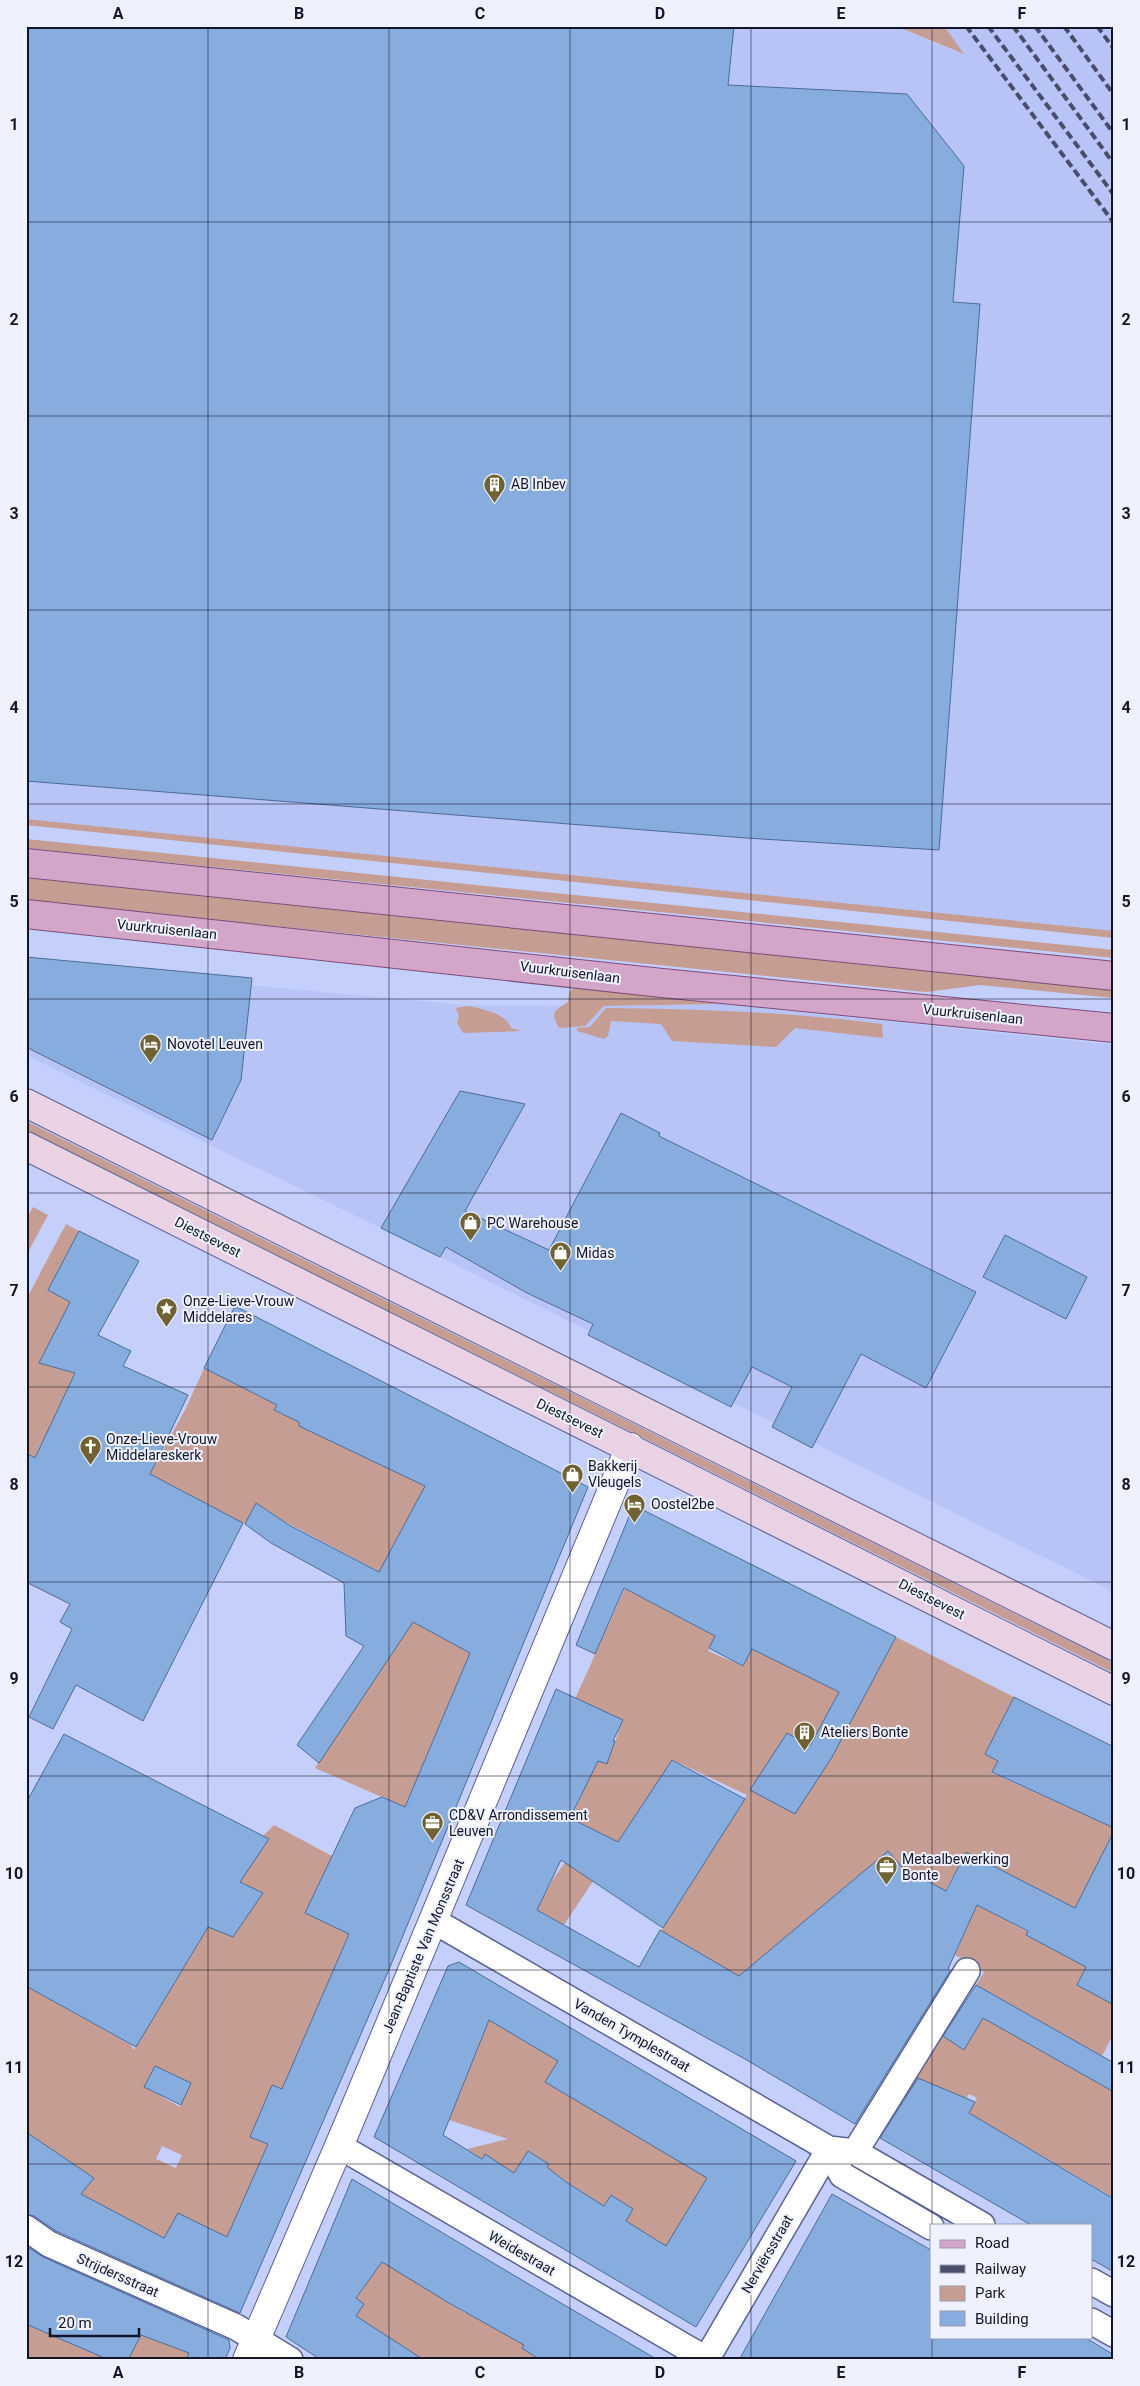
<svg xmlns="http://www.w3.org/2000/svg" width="1140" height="2386" font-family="Roboto,sans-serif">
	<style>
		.built { fill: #b8c3f6 }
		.green { fill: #c69d92; fill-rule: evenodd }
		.building { fill: #87addf; stroke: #4a6c98; fill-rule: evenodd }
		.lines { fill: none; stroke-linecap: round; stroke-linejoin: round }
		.minor-casing { stroke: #596294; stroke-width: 28 }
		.tertiary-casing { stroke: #596294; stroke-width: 30 }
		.secondary-casing { stroke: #596294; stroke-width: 30 }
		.primary-casing { stroke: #7c4c7a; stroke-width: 30 }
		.minor { stroke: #fff; stroke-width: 25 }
		.tertiary { stroke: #fff; stroke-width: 28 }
		.secondary { stroke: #e9d2e4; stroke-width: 28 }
		.primary { stroke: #d3a5c9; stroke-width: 28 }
		.rail { stroke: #484e69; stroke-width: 4; stroke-dasharray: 8 4; stroke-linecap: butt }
		.grid { fill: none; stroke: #13162a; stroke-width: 1; stroke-opacity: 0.55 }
		.labels { text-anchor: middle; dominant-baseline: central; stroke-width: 4; stroke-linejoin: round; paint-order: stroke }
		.poi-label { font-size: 14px; fill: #13162a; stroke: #eff2fe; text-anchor: start }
		.street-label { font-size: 14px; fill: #13162a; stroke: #eff2fe }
		.neatline { fill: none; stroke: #13162a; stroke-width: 2 }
		.grid-label { font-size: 16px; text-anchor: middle; font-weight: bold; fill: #13162a }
	</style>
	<rect width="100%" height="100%" fill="#c5cffc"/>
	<path class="built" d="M26,26H896L963,54L944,26H1114V933L26,823Z
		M26,965L465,1005L604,1006L722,1004L1114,1045V1592L440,1257L26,1055Z"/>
	<path class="green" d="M896,26H944L964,54Z
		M26,819L1114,931V938L26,825Z
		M26,839L1114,950V958L26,848Z
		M26,878L1114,990V998L980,985L927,992L914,991L26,901Z
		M576,987L703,1002L721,1004L604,1006L585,1026L559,1028C550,1012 554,1011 568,1002L569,992Z
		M468,1006C482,1009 506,1013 511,1028L521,1031L463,1033L457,1023L459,1016L456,1008Z
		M606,1008C700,1009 789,1012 882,1024L883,1038L795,1028L776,1047L672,1041L661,1024L611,1021L608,1036L604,1039L577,1031V1028L590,1027Z
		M26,1121L1114,1663V1673L26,1130Z
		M33,1207L48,1215L26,1256V1220Z
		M66,1224L79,1231L48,1290L70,1302L75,1373L35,1458L26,1453V1300Z
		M206,1364L229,1381L277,1405L275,1411L299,1422L300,1426L492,1518L380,1572L284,1521L256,1503L245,1524L150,1474L186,1408Z
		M631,1575L652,1586L646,1600L715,1636L708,1651L743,1666L752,1649L861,1703L896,1637L1014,1697L985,1754L998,1761L992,1773L1105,1824L1114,1818V1831L1075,1908L966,1852L938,1904L934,1902L940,1888L902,1867L739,1976L661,1931L747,1795L673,1760L564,1925L537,1910L553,1879L576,1847L585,1826L571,1819L588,1781L586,1755L607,1764L622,1722L575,1699Z
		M413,1622L470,1653L405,1807L315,1768Z
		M274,1825L332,1856L354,1886L324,1873L305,1913L349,1934L282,2089L272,2085L250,2137L268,2144L212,2272L164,2238L81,2194L94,2178L26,2132V1986L131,2045L134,2050L263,1836ZM155,2066L191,2083L180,2107L145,2087ZM162,2146L182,2155L176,2168L156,2159Z
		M977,1905L1028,1932L1026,1935L1087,1965L1077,1985L1114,1997V2033L1102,2056L976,1985L984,1972L955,1955Z
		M983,2018L1114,2092V2198L969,2113L977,2098L969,2094L961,2107L915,2101L905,2095L941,2034L964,2050Z
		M487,2019L558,2061L545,2082L708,2177L666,2246L626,2221L633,2209L611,2195L594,2222L584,2193L546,2168L549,2164L529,2151L512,2177L485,2155L482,2159L467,2149L508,2139L449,2120Z
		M379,2243L426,2289L465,2313L468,2309L529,2337L522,2348L540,2360H395L404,2347L379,2331L349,2325L364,2304L356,2299L370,2278Z
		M26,2324L109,2360H26Z
		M141,2335L189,2353L186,2360H128Z"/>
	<path class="building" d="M26,26H734L728,85L907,94L964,166L953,302L980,304L939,850L746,838L26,781Z
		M26,957L252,978L241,1080L212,1140L26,1047Z
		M460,1091L525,1104L465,1211L549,1250L621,1113L660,1133L659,1136L976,1292L926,1388L861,1354L812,1448L772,1427L792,1387L752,1367L731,1407L588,1335L593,1324L527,1293L446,1247L440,1257L381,1228Z
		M79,1231L139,1261L98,1335L131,1351L123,1366L188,1395L150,1474L243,1523L143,1721L76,1685L53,1729L29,1717L72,1629L60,1622L70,1604L26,1582V1453L35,1458L75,1373L39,1363L70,1302L48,1290Z
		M1005,1235L1087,1277L1066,1319L983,1277Z
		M235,1306L588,1487L390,1967L240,2313L56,2231L34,2216L26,2214V2132L94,2178L81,2194L164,2238L178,2213L227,2237L268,2144L250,2137L272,2085L282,2089L349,1934L305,1913L355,1808L382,1797L405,1807L470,1653L413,1622L319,1763L297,1745L364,1646L346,1636L344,1583L271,1543L245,1524L256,1503L289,1525L379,1572L425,1486L299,1426V1422L274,1410L277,1405L204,1368Z
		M641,1509L896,1637L832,1757L795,1814L750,1790L787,1733L810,1746L839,1692L752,1649L743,1666L709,1648L715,1636L624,1588L595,1654L576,1645L631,1512Z
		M556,1689L623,1720L613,1741H615L607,1764L598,1761L570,1818L618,1842L672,1760L745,1799L663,1928L561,1860L537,1910L639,1967L660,1930L739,1976L888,1851L902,1867L946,1891L966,1852L1075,1908L1114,1831V2005L1077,1985L1086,1967L1026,1935L1028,1931L977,1905L948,1969L950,1971L855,2124L745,2059L466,1905Z
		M1014,1697L1114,1747V1828L992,1772L998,1761L985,1754Z
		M64,1734L269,1839L240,1882L263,1893L233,1937L208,1927L136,2047L26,1986V1803Z
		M459,1962L796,2161L696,2327L374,2137L448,1966ZM489,2020L558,2061L545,2082L707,2178L666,2246L626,2221L633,2209L611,2195L604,2206L566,2182L547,2167L549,2164L528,2151L514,2173L485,2154L482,2159L443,2135Z
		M976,1985L1114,2063V2092L983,2018L964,2050L943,2036Z
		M155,2066L191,2083L181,2105L144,2087Z
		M918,2078L975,2102L969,2113L1114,2199V2272L1091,2259V2225H1031L880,2138Z
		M352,2179L532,2286L658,2360H540L522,2348L524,2345L449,2303L382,2262L356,2298L364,2304L356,2316L424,2360H321L286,2337Z
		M832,2194L931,2250V2337H1084L1114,2355V2360H739Z
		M26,2246L43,2257L229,2340L230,2348L225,2360H186L189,2353L141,2335L128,2360H109L26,2324Z"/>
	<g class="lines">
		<defs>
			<path id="minor" d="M434,1921L829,2149L855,2152L982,2225
				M339,2146L706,2359
				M829,2149L842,2175L931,2227
				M855,2152L967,1971
				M26,2228L49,2244L236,2327L290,2360
				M1091,2281L1114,2294
				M1091,2321L1114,2334
				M706,2360L829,2149"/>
			<path id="tertiary" d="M247,2360L348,2125L630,1447"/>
			<path id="secondary" d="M26,1103L1114,1646
				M26,1146L1114,1691"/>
			<path id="primary" d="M26,863L1114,976
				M26,914L662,983L1114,1028"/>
		</defs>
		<use href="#minor" class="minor-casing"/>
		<use href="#tertiary" class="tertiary-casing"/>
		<use href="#secondary" class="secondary-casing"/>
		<use href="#primary" class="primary-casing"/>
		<use href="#minor" class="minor"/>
		<use href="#tertiary" class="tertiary"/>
		<use href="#secondary" class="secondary"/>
		<use href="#primary" class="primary"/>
		<path class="rail" d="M966,26L1114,223
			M988,26L1114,195
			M1013,26L1114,164
			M1035,26L1114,134
			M1064,26L1114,95
			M1097,26L1114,49"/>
	</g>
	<path class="grid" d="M208,26V2360M389,26V2360M570,26V2360M751,26V2360M932,26V2225M26,222H1114M26,416H1114M26,610H1114M26,804H1114M26,999H1114M26,1193H1114M26,1387H1114M26,1582H1114M26,1776H1114M26,1970H1114M26,2164H1114M932,2337V2360"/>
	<defs>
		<symbol id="building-pin" viewBox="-11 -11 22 30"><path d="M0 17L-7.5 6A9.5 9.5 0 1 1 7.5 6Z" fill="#716331" stroke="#eff2fe"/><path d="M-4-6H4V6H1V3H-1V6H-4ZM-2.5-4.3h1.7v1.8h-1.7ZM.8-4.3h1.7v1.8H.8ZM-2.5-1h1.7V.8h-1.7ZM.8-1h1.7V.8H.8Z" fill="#fff"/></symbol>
		<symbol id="hotel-pin" viewBox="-11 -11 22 30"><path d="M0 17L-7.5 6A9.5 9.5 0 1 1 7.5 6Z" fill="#716331" stroke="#eff2fe"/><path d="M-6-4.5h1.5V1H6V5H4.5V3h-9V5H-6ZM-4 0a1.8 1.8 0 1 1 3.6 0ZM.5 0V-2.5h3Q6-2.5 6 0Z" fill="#fff"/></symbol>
		<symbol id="shop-pin" viewBox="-11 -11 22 30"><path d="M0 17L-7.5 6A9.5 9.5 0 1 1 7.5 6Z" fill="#716331" stroke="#eff2fe"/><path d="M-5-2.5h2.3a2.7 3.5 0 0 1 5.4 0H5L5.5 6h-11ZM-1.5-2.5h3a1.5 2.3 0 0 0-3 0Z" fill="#fff"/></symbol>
		<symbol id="sight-pin" viewBox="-11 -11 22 30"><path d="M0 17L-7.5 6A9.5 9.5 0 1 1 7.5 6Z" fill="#716331" stroke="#eff2fe"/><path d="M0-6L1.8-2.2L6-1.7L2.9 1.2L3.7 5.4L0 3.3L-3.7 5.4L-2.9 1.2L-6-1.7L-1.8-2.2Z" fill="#fff"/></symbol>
		<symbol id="church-pin" viewBox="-11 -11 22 30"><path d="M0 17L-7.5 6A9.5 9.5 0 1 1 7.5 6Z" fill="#716331" stroke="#eff2fe"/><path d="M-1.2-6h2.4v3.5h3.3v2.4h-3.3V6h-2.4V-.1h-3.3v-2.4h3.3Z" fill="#fff"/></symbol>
		<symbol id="office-pin" viewBox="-11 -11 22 30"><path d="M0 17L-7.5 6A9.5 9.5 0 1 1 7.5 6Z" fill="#716331" stroke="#eff2fe"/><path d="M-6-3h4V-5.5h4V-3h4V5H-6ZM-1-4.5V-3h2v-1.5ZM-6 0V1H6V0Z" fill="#fff"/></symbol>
	</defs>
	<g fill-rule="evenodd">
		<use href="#building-pin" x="482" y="472" width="25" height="34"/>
		<use href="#hotel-pin" x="138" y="1032" width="25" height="34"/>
		<use href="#shop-pin" x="458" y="1210" width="25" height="34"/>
		<use href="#shop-pin" x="548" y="1240" width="25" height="34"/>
		<use href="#sight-pin" x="154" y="1296" width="25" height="34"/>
		<use href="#church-pin" x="78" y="1434" width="25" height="34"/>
		<use href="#shop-pin" x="560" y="1462" width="25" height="34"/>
		<use href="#hotel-pin" x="622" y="1492" width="25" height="34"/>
		<use href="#building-pin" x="792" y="1720" width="25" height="34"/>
		<use href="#office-pin" x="420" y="1810" width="25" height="34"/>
		<use href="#office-pin" x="874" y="1854" width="25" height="34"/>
	</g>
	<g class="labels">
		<g class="poi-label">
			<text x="511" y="484">AB Inbev</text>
			<text x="167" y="1044">Novotel Leuven</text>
			<text x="487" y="1223">PC Warehouse</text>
			<text x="576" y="1253">Midas</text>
			<text x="183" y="1301">Onze-Lieve-Vrouw<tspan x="183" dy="16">Middelares</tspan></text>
			<text x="106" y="1439">Onze-Lieve-Vrouw<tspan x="106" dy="16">Middelareskerk</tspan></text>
			<text x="588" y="1466">Bakkerij<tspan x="588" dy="16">Vleugels</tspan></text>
			<text x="651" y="1504">Oostel2be</text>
			<text x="821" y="1732">Ateliers Bonte</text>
			<text x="449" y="1815">CD&amp;V Arrondissement<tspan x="449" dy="16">Leuven</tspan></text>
			<text x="902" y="1859">Metaalbewerking<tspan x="902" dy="16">Bonte</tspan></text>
		</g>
		<g class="street-label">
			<text transform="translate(167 929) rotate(6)">Vuurkruisenlaan</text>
			<text transform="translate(570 972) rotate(7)">Vuurkruisenlaan</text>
			<text transform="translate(973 1014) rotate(6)">Vuurkruisenlaan</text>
			<text transform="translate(208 1237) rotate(27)">Diestsevest</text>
			<text transform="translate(570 1418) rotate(26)">Diestsevest</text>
			<text transform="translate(932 1599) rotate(27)">Diestsevest</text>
			<text transform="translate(423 1946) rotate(-67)">Jean-Baptiste Van Monsstraat</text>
			<text transform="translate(632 2035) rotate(30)">Vanden Tymplestraat</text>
			<text transform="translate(522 2253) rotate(30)">Weidestraat</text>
			<text transform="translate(767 2254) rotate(-60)">Nerviërsstraat</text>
			<text transform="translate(118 2275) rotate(24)">Strijdersstraat</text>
		</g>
	</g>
	<rect width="1140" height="2386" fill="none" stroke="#eff2fe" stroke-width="55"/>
	<rect x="930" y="2224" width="162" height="115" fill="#eff2fe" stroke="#979aa9"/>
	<rect x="940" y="2240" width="25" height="8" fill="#d3a5c9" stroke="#979aa9"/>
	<text x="975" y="2248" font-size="15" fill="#13162a">Road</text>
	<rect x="940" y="2265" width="25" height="8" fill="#484e69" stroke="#979aa9"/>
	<text x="975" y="2274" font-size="15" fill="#13162a">Railway</text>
	<rect x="940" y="2286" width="25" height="15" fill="#c69d92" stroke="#979aa9"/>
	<text x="975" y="2298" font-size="15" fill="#13162a">Park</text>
	<rect x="940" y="2311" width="25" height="15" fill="#87addf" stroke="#979aa9"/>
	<text x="975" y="2324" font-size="15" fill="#13162a">Building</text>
	<path d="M50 2328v8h89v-8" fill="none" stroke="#13162a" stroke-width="2.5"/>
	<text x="58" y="2328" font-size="15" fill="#13162a" stroke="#eff2fe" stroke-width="4" paint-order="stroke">20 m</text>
	<rect x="28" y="28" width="1084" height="2330" class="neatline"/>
	<g class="grid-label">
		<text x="118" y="19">A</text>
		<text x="299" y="19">B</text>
		<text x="480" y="19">C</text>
		<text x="660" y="19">D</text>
		<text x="841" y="19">E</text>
		<text x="1022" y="19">F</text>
		<text x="14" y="130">1</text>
		<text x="1126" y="130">1</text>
		<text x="14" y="325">2</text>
		<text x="1126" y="325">2</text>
		<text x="14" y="519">3</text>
		<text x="1126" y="519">3</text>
		<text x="14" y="713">4</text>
		<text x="1126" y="713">4</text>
		<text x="14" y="907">5</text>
		<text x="1126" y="907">5</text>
		<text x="14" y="1102">6</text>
		<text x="1126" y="1102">6</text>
		<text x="14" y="1296">7</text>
		<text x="1126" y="1296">7</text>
		<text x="14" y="1490">8</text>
		<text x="1126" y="1490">8</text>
		<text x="14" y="1684">9</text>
		<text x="1126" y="1684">9</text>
		<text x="14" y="1879">10</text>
		<text x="1126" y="1879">10</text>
		<text x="14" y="2073">11</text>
		<text x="1126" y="2073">11</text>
		<text x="14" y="2267">12</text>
		<text x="1126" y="2267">12</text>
		<text x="118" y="2378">A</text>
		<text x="299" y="2378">B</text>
		<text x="480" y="2378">C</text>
		<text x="660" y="2378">D</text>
		<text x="841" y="2378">E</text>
		<text x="1022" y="2378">F</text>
	</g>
</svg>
